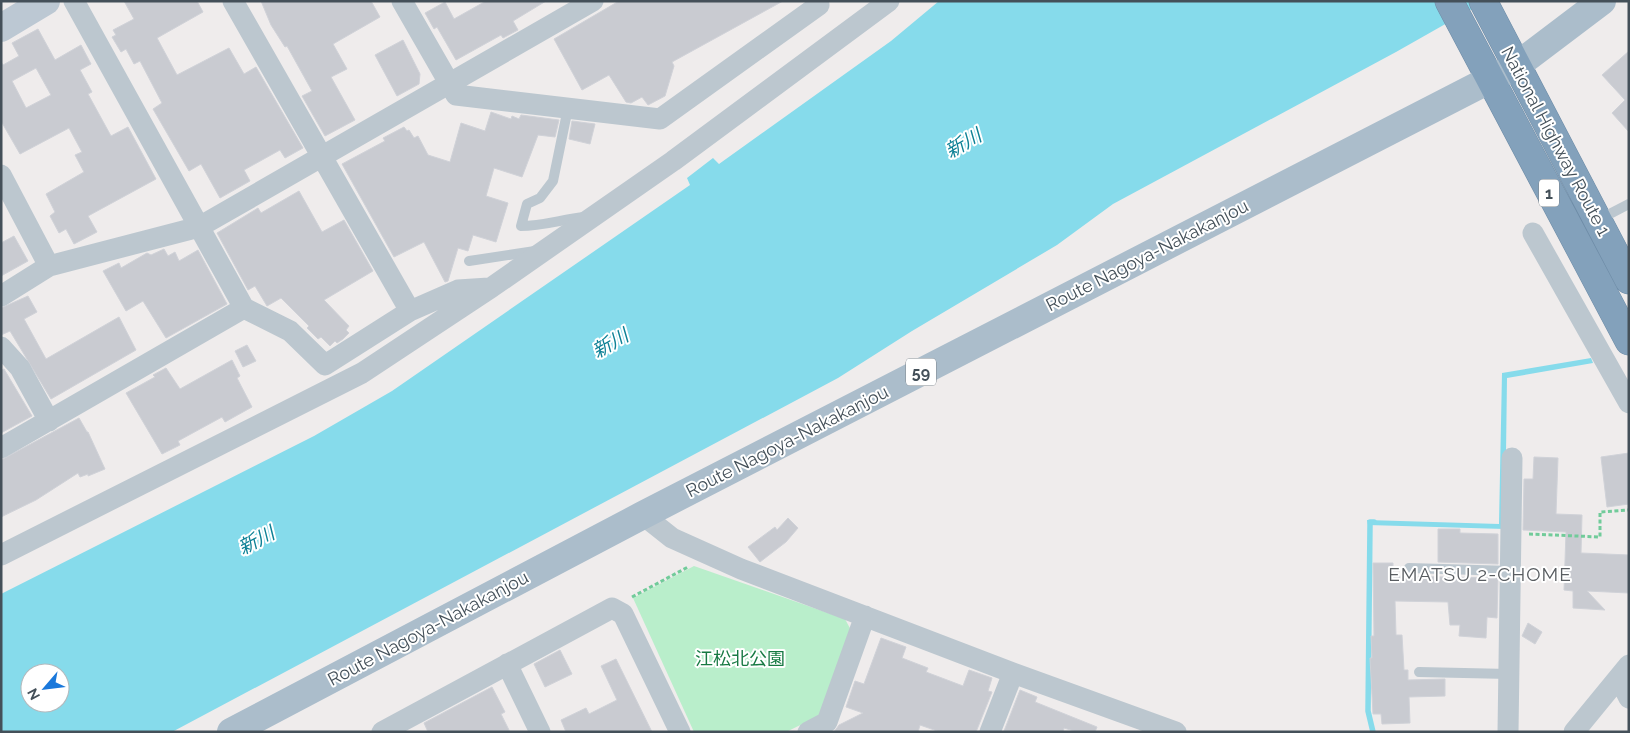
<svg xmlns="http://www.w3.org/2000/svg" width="1630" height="733" font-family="Raleway,'Noto Sans JP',sans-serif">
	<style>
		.green { fill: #b9eecb }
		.water { fill: #86dbeb; fill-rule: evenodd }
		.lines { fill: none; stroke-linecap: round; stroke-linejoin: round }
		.stream { stroke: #86dbeb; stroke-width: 5.5 }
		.building { fill: #c9cbd1; stroke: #d0d2d8; fill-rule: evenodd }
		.highway-casing { stroke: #6e8ca7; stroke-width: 29 }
		.path { stroke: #71cb9a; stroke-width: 3; stroke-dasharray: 4 2.5; stroke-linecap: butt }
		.lane { stroke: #bcc7cf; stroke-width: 10 }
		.street { stroke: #bcc7cf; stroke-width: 21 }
		.secondary { stroke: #bcc8d3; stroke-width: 28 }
		.primary { stroke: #abbdcb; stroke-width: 28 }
		.highway { stroke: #83a1bb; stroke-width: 28 }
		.labels { text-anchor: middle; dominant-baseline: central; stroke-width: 4; stroke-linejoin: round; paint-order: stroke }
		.shield { fill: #fff; stroke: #7c848b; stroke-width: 1 }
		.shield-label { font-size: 16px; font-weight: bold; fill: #445059 }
		.street-label { font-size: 18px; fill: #445059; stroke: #fff }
		.park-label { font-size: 18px; fill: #177943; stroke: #fff }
		.water-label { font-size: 19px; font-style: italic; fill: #0d8095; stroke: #fff }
		.neighbourhood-label { font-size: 19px; letter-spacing: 1px; fill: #595d61; stroke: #fff }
	</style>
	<rect width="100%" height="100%" fill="#efecec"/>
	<path class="green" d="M694,566L845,619L852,632L819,716L786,732H694L633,598Z"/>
	<path class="water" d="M939,1H1486L1396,52L1113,204L1057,245L912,331L838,378L172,732H1V594L314,436L392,391L690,185L687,178L713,158L719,164L891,41ZM30,673H60V703H30Z
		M1591,358L1593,363L1507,378L1505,529L1368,525L1367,520L1499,524L1502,373Z"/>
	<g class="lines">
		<path class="stream" d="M1373,732L1368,711L1370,525V522H1374"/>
	</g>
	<path class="building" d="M124,1H197L203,12L157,38L177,75L229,48L244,74L256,67L303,148L285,158L280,150L244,170L250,181L220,198L201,164L189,171L153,109L162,103L140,61L134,64L126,49L121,52L112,37L116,35L113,30L134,19Z
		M261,1H371L380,17L333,44L347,69L331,77L355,120L325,136L302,96L312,91L287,46L285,47L271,25Z
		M486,1H546L513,21L518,30L503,38L501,35L456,60L437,27L434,29L425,13L445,2L454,19Z
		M619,1H783L672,62L674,66L665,96L648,105L642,97L631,103L626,102L609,75L582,90L554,39Z
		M38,29L55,60L81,45L91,64L80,70L92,92L88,94L111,136L128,127L156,179L88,216L97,232L74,244L66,229L59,233L50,216L55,212L46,194L84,172L75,155L82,152L69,128L20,154L1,121V62L3,65L19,56L12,43ZM36,68L51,95L26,108L12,81Z
		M403,40L420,74L419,84L397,96L375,55Z
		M1629,51V132L1612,113L1625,100L1602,75Z
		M491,112L511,119L512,116L519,119L521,115L559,120L555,137L538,135L522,177L494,168L486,196L508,203L496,242L473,235L468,251L458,248L448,281L445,282L424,242L394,257L342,164L385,141L383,138L404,127L407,131L409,130L414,138L418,136L428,155L450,162L461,123L485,131Z
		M572,121L595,124L590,144L569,139Z
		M299,191L322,232L344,220L373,271L324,300L349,326L346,330L349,333L343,339L337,343L335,341L330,346L321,337L318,339L307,328L309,326L281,298L267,306L255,286L248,290L217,233L258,208L261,213Z
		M14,236L28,261L1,276V243Z
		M164,249L168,256L175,252L179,261L198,250L227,304L166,338L143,301L126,311L103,271L119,263L121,268L147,253L151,255Z
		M28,296L37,312L24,319L46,359L119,317L136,350L51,399L10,331L1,335V308Z
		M247,345L256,361L243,367L235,351Z
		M232,360L240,376L237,378L252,407L225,422L222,417L178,441L180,445L162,454L126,393L155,377L153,375L166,368L180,389Z
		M4,369L32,416L1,433V370Z
		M79,418L87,432H88L105,469L88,476V474L80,477L78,473L36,500L1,517V460Z
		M1629,453V504L1607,507L1601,457Z
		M1534,457L1558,458L1556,514L1582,515L1581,553L1629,555V593L1587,591L1605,610L1573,608V591L1564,590L1566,532L1523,530L1524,479H1533Z
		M788,518L798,528L786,542L760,562L748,547L775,527L777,530Z
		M1438,529H1460V533L1498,534V564L1438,562Z
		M1373,563H1393V576L1498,578L1497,618L1487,617L1486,638L1459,636L1460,625H1450L1448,602L1395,601L1396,635H1402L1404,670H1408V680L1445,679V696L1409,697L1410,723L1382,724L1381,714H1373L1370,658H1372L1371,636H1374Z
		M1528,623L1542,632L1535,644L1522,636Z
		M881,638L906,647L902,658L928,668L926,672L963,686L969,670L992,678L988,691L992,692L976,732H940L920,725L918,732H834L839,725L863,713L846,707L855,681L864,684Z
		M560,650L572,674L545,687L534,664Z
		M616,659L652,732H566L561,720L586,708L589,714L617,700L601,666Z
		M492,687L505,712L501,714L510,732H428L424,723Z
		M1020,690L1037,697L1035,702L1097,727L1095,732H1077L1064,728L1063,732L1004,731Z"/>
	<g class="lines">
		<defs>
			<path id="highway" d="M1449,1L1629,341
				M1483,1L1629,280"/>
		</defs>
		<use href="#highway" class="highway-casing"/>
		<path class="path" d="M1529,534L1600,537V512L1629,510
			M632,597L688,567"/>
		<path class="lane" d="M568,108L553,181L540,198L527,204L521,226C543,226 563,219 585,217
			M1598,220L1629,204
			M469,261L535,251
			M1409,568L1510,571
			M1419,672L1509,674"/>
		<path class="street" d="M233,1L410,311L325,365L290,331L244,308
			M402,1L456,95L660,119L819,5L817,1
			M1,175L49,266
			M1533,233L1629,403
			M1,296L49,266L199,227L593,1
			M410,311L458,290L489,288
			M1,347L20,368L49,421
			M1,448L244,308L74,1
			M643,515L672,538L741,569L1013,673L1176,732
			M1,555L362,373L492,287L673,161L889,1
			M507,664L540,732
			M1619,678L1629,698
			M382,732L612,608L623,614L680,732
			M808,732L827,722L865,616
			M990,732L1013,673
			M1508,732L1512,458
			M1574,732L1629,665"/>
		<path class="secondary" d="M1,28L46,1"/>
		<path class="primary" d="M231,732L643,515L1516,66L1602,1"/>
		<use href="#highway" class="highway"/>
	</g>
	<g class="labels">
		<g class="shield">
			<rect x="1539" y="179.5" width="20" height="27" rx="4"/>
			<rect x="906" y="358.5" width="30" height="27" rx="4"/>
		</g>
		<g class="shield-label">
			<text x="1549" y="193">1</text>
			<text x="921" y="372">59</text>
		</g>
		<g class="street-label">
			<text transform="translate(1556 141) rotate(62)">National Highway Route 1</text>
			<text transform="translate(1147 255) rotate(-27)">Route Nagoya-Nakakanjou</text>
			<text transform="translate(787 441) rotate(-27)">Route Nagoya-Nakakanjou</text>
			<text transform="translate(428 628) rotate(-28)">Route Nagoya-Nakakanjou</text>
		</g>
		<g class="park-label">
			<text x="740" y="658">江松北公園</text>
		</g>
		<g class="water-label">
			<text transform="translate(963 143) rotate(-30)">新川</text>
			<text transform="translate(610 343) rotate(-30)">新川</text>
			<text transform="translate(256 540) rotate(-28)">新川</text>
		</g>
		<g class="neighbourhood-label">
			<text x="1480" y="574">EMATSU 2-CHOME</text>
		</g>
	</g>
	<rect width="1630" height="733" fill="none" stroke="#445059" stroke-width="5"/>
	<g transform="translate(45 688) rotate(242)"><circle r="24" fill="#ffffff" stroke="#b4b9bd"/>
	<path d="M0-4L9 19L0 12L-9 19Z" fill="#1a78db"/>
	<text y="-8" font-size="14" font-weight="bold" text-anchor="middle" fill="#445059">N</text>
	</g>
</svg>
